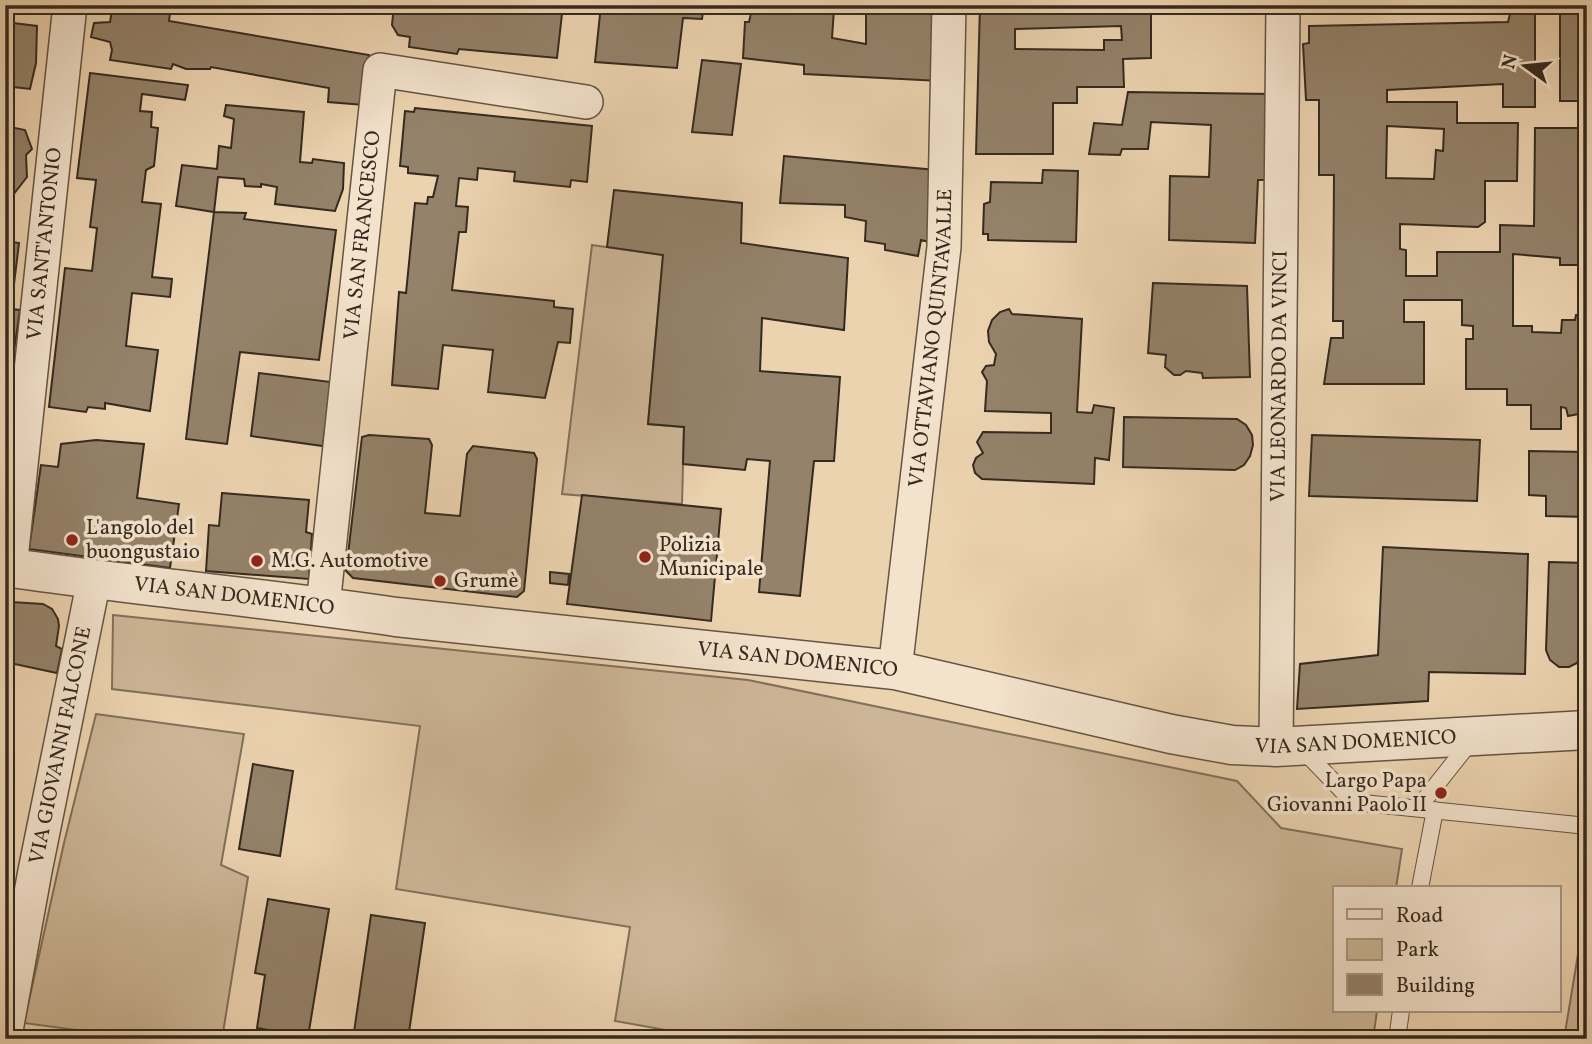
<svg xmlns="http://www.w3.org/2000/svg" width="1592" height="1044" font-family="Vollkorn,serif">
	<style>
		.green { fill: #cdb697; stroke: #81705b; stroke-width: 2 }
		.building { fill: #94826a; stroke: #352a1f; stroke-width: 2; fill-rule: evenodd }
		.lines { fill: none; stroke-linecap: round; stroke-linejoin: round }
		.service-casing { stroke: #635443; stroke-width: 18 }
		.minor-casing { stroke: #635443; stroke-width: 36 }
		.tertiary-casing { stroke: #635443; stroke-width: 41 }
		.service { stroke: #f3e2cc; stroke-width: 16 }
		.minor { stroke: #f3e2cc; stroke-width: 33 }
		.tertiary { stroke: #f3e2cc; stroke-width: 38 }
		.poi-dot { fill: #8f2418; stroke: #f3e2cc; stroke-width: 2.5 }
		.labels { text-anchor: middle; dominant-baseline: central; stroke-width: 7; stroke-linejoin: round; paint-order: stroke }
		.street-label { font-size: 21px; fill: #352a1f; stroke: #f3e2cc }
		.poi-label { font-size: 21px; fill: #352a1f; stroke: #f3e2cc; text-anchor: start }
	</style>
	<rect width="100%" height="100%" fill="#ecd3b0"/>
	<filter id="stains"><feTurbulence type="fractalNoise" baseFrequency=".00286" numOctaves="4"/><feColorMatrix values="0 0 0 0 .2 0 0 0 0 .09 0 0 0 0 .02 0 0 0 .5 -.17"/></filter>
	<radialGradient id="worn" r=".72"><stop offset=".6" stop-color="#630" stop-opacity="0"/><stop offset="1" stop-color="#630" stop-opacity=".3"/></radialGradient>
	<path class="green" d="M592,245L663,255L648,424L684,427L682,504L562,494Z
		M113,615L748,680L1237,781L1281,828L1402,849L1396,888H1335V1011H1377L1373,1039H716L615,1021L630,927L396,889L420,726L112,689Z
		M96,714L244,734L221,865L248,877L222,1039H143L24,1023L64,843Z
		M1579,948L1587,949V1039H1564Z"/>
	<path class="building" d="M113,5H171L169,21L369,55L364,105L328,102L329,88L211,67L210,69H186L173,64L171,69L110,60L112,50L110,42L91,37L94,23L110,22Z
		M394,5H563L557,58L459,49L457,54L409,47L410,37L398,35L392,25Z
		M601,5H704L702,19L683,18L677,68L595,62Z
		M753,5H805L834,9L832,38L866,44V5H944L940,81L804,74V65L743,58L745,22H749Z
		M980,5H1159V6H1151V58L1123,59L1124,87H1077V103H1053V154H976ZM1121,26L1122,40H1104V50L1015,49V29Z
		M1319,5H1400V6L1319,7Z
		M1560,5H1587V101H1560Z
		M1510,14H1535V107H1503V84L1387,90V102H1457V123H1518L1517,181H1485V222L1478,227L1400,224V249L1406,250V276H1437V252H1500V225L1534,226L1535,128H1582L1581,155H1587V265H1560V258L1513,254V326H1532V332L1561,333L1562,320H1575L1576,315H1587V408H1583L1584,413L1568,416L1566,408L1561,407V429H1531V405H1507V389H1466V339H1473V326L1462,325V300H1404V322H1424V384H1324L1331,338H1343V321H1333L1334,175H1319V100H1306L1303,44L1309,43V26L1508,22ZM1387,126L1444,129L1443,151L1436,150L1434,179L1386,178Z
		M5,22L37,26L36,63L30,89L5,86Z
		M702,60L741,64L732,135L692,132Z
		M90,73L188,85L185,100L142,94L140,111L152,112L151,127L158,128L154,166L146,170L142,202L161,204L152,277L172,279L170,297L132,293L126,346L158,350L150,411L105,403V409L88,407L86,412L49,407L65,268L92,271L97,228L90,227L96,180L77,178Z
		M1128,92L1272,94L1271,180H1258L1255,243L1169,240L1170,176L1209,177L1211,125L1151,122L1148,149H1122L1120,155L1089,154L1094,123L1122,125Z
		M226,105L304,112L300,162L312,163L313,159L344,163L343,189L335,211L275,204L277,187L261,184V187L245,186L244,179L218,177L214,212L176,206L182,165L217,169L219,146L231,148L234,119L224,116Z
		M415,108L592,126L587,182L571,180L570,187L514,181L515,172L478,168L477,180L459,178L456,206L468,207L466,232H459L452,290L554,301V307L573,309L570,343L558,342L545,398L488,392L493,350L443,345L438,389L392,385L399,292L406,293L415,203L427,204L428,197H433L438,176L408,173V167L400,166L405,111L414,112Z
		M5,126L25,130L32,149L26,155L27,177L13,195L5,194Z
		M784,156L936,170L929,242L921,240L918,256L885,250V244L865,241L866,221L845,217V205L780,203Z
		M1043,170L1078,171L1076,242L988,240V234H983L984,204L990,202L991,182L1042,183Z
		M614,190L742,203L741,243L848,258L844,330L762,318L760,371L840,377L834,461H814L800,596L759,592L770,461L747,459L745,470L683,464L684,427L648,424L663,255L607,247Z
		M214,212L246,213L244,219L336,230L319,360L240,352L227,444L186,439Z
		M5,241L19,243L11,309L20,310L10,379L5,378Z
		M1153,283L1247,286L1250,377L1203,378L1202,373L1186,371L1180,375H1174L1165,367L1166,355L1148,353Z
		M1009,309L1012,314L1082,319L1077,412L1092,413L1094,405L1114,408L1109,460L1095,458L1094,484L982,479L975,473L973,465L976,458L983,453L977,442L983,432L1051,433V413L985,411L987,381L982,372L986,366L994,365L996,354L989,342L988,331L992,320L1000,312Z
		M259,373L331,382L323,446L251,436Z
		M1124,417L1237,419L1246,425L1252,435L1253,445L1250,456L1244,465L1235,470L1123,467Z
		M369,435L429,439L432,445L425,513L460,516L467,454L473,446L534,453L537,459L524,591L517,597L353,578L346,571L362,437Z
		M1312,435L1480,440L1477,501L1309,496Z
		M96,440L144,444L137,498L179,504L170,568L29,549L41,465L58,467L61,444Z
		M1529,451L1587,452V517L1546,516V496L1529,495Z
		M222,493L309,500L306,532L312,534L309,579L206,571L209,525L219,526Z
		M582,495L721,509L711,621L567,604Z
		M1383,547L1528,554L1525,674L1429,672L1428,701L1297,709L1300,664L1378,655Z
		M1549,562L1587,563V645L1577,663L1569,667H1559L1550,660L1546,650Z
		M550,572L569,574L568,585L550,583Z
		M11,602L43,604L52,609L58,619L59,626L56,646L62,649L57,673L5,662V606L10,607Z
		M253,764L293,771L280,856L239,849Z
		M268,899L329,909L308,1037L257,1028L265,975L255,973Z
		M371,915L425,923L408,1039H353Z"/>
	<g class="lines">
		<defs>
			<path id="service" d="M1303,750L1353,802L1587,826
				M1418,808L1471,741
				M1420,888L1435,810
				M1397,1039L1401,1011"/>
			<g id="minor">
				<path id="s1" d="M10,568L70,5"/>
				<path id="s2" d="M323,606L380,70L586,102"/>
				<path id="s3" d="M895,670L944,247L949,5"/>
				<path id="s4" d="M1276,747L1283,5"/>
				<path id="s5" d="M5,1036L35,871L94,580"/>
			</g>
			<g id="tertiary">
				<path id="s6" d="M5,567C135,586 266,598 396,617L895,670L1171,734L1232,745L1276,747L1587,730"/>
			</g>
		</defs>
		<use href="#service" class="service-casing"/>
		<use href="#minor" class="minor-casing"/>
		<use href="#tertiary" class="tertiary-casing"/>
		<use href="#service" class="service"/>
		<use href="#minor" class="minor"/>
		<use href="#tertiary" class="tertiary"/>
	</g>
	<g class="poi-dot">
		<circle cx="72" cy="540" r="7"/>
		<circle cx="645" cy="557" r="7"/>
		<circle cx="257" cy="561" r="7"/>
		<circle cx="440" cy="581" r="7"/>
		<circle cx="1441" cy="793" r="7"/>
	</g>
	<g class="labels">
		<g class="street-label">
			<text stroke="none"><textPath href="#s2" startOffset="373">VIA SAN FRANCESCO</textPath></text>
			<text stroke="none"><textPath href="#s1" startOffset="326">VIA SANT'ANTONIO</textPath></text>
			<text stroke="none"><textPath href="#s3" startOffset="334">VIA OTTAVIANO QUINTAVALLE</textPath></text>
			<text stroke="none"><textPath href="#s4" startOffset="371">VIA LEONARDO DA VINCI</textPath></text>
			<text stroke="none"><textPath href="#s6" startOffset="231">VIA SAN DOMENICO</textPath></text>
			<text stroke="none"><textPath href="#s6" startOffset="798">VIA SAN DOMENICO</textPath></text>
			<text stroke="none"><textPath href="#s6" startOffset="1365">VIA SAN DOMENICO</textPath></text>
			<text stroke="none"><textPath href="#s5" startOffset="296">VIA GIOVANNI FALCONE</textPath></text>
		</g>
		<g class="poi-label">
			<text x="86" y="528">L'angolo del<tspan x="86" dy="24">buongustaio</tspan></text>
			<text x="659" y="545">Polizia<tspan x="659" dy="24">Municipale</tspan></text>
			<text x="271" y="561">M.G. Automotive</text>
			<text x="454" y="581">Grumè</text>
			<text x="1427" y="781" text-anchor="end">Largo Papa<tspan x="1427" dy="24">Giovanni Paolo II</tspan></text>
		</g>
	</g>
	<rect width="1592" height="1044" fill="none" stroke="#ecd3b0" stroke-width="28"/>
	<rect x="7" y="7" width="1578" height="1030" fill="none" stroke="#352a1f" stroke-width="3.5"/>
	<rect x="14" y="14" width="1564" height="1016" fill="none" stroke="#352a1f" stroke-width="2"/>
	<rect x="1333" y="886" width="228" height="126" fill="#f3e2cc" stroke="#a79887" stroke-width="2"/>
	<rect x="1347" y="909" width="35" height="10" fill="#f3e2cc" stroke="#a79887" stroke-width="2"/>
	<text x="1396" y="922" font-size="21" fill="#352a1f">Road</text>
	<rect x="1347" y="939" width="35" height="21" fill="#cdb697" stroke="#a79887" stroke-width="2"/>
	<text x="1396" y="956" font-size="21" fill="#352a1f">Park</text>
	<rect x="1347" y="974" width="35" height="21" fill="#94826a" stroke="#a79887" stroke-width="2"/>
	<text x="1396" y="992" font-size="21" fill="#352a1f">Building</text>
	<g transform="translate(1525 66) rotate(285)" stroke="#f3e2cc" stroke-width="5" paint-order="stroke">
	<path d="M0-5L12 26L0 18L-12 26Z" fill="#352a1f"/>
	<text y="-10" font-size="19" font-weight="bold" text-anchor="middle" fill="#352a1f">N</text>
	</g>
	<rect width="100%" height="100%" filter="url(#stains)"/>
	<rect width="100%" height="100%" fill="url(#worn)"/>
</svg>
